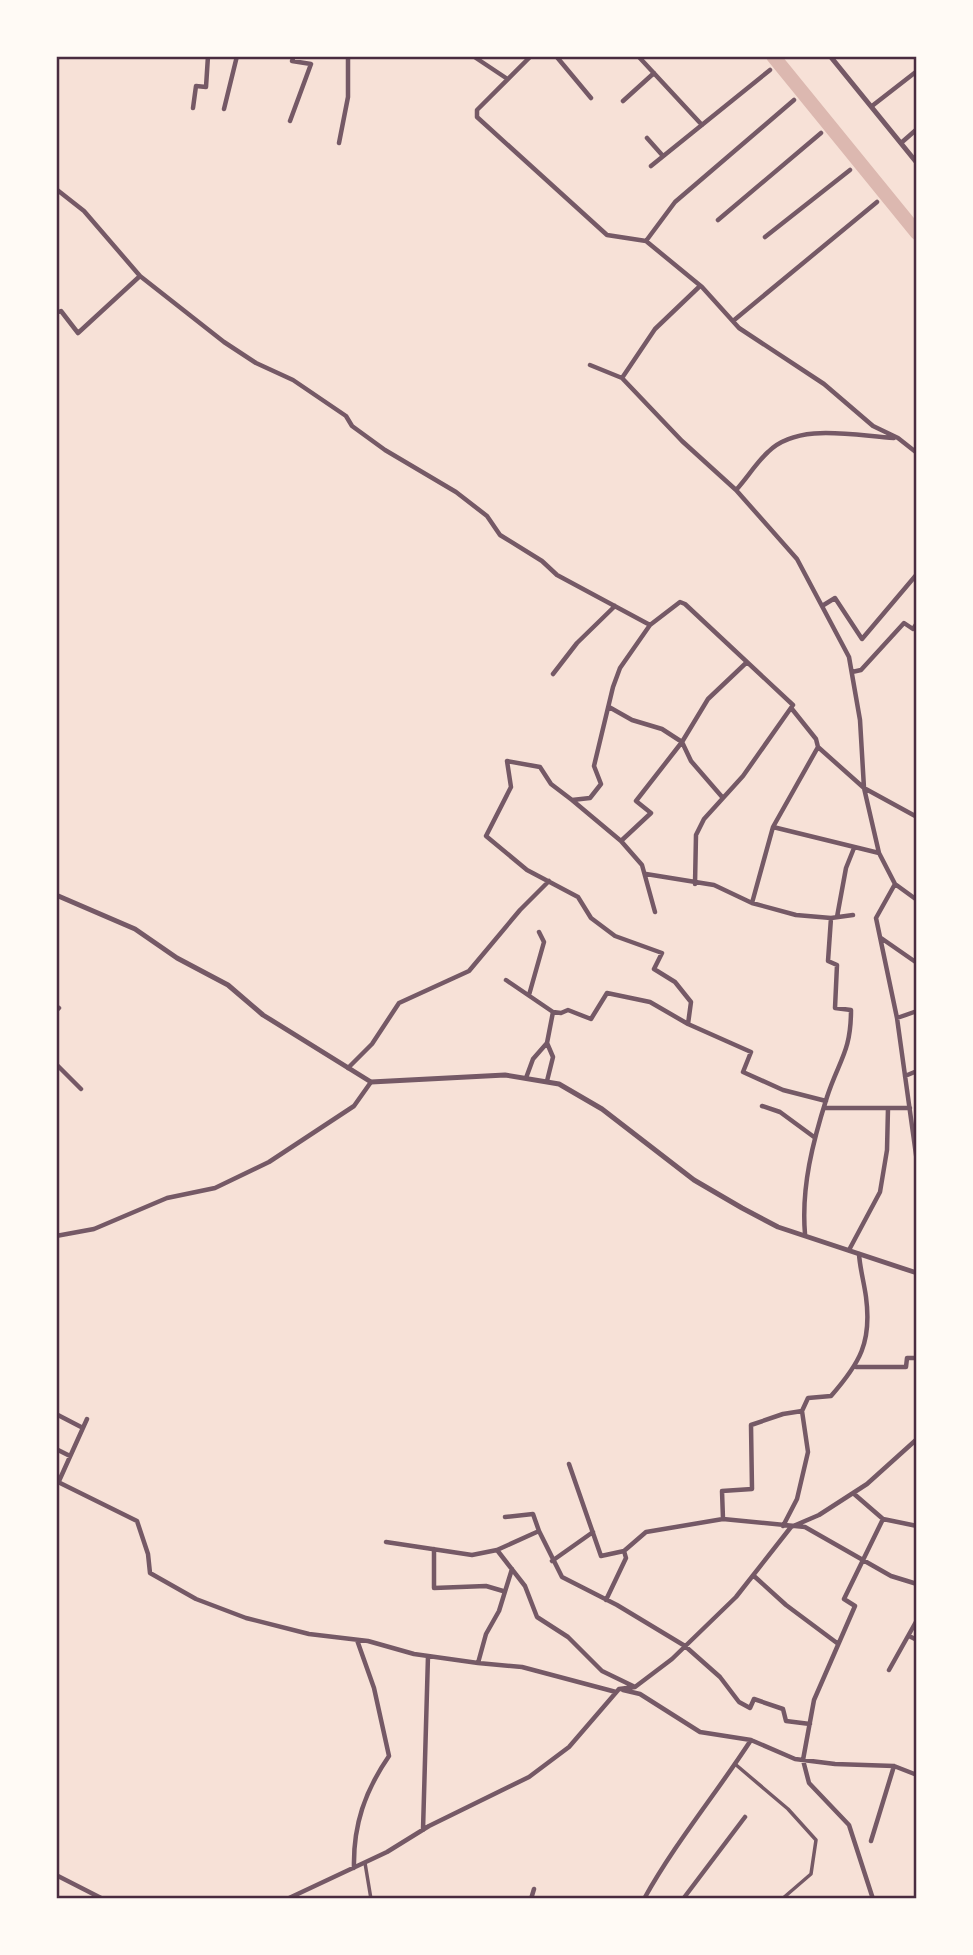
<svg xmlns="http://www.w3.org/2000/svg" width="973" height="1955" font-family="Manrope,sans-serif">
	<style>
		.lines { fill: none; stroke-linecap: round; stroke-linejoin: round }
		.river { stroke: #dcb8b0; stroke-width: 14 }
		.pedestrian { stroke: #755966; stroke-width: 3.5 }
		.minor { stroke: #755966; stroke-width: 4.5 }
		.tertiary { stroke: #755966; stroke-width: 5 }
		.neatline { fill: none; stroke: #4a2c40; stroke-width: 2.5 }
	</style>
	<rect width="100%" height="100%" fill="#f7e1d7"/>
	<g class="lines">
		<path class="river" d="M773,56L917,233"/>
		<path class="pedestrian" d="M735,1764L788,1809L816,1840L811,1874L782,1899
			M365,1863L371,1899"/>
		<path class="minor" d="M473,56L506,78
			M531,56L477,110V117L607,235L646,241L702,287L739,328L824,384L873,426L898,438L917,453
			M556,56L591,98
			M638,56L702,125
			M623,101L654,73
			M872,106L917,71
			M193,108L196,86L206,87L208,56
			M224,109L237,56
			M290,121L311,64L292,61L294,56
			M647,138L663,156
			M339,143L348,97V56
			M901,143L917,129
			M651,166L770,70
			M56,189L84,211L140,276L224,342L256,363L293,380L346,416L352,426L385,450L456,492L487,516L500,535L542,561L557,575L650,625L680,602L685,604L793,705L743,776L704,819L696,835L695,884
			M718,220L821,133
			M765,237L850,170
			M646,241L675,202L794,100
			M56,313L61,311L78,333L140,276
			M733,321L877,202
			M590,365L622,378L682,441L736,490L797,559L849,657L860,720L864,788L879,853L895,884L917,900
			M622,378L655,329L700,286
			M736,490C747,478 756,463 768,452C798,422 855,436 894,438
			M822,606L835,598L862,639L917,574
			M650,625L620,668L613,687L594,766L601,784L590,798L572,800L621,841L642,865L655,912
			M852,672L861,670L904,623L913,629L917,623
			M553,674L577,643L615,606
			M609,707L632,720L662,729L682,742L691,761L723,798
			M792,709L816,739L818,747L864,788L917,817
			M572,800L551,784L540,767L507,761L511,787L486,836L527,870L578,897L591,918L615,936L662,953L654,969L675,982L691,1002L688,1024L751,1052L743,1072L783,1090L826,1101
			M773,827L879,853
			M621,841L651,813L636,801L682,742L708,699L746,663
			M646,874L714,885L752,903L796,915L831,918L853,915
			M895,884L876,918L897,1018L917,1162
			M752,903L773,827L818,747
			M837,917L846,868L854,848
			M881,938L917,963
			M506,980L553,1012L547,1043L553,1057L547,1081
			M529,995L544,942L539,932
			M56,1011L59,1008
			M553,1012L561,1013L568,1010L591,1019L607,993L650,1002L688,1024
			M897,1018L917,1011
			M56,1064L81,1089
			M348,1068L372,1044L399,1003L469,971L520,910L549,881
			M905,1076L917,1071
			M526,1078L533,1059L547,1043
			M762,1106L780,1112L814,1137
			M825,1108H910
			M805,1234C801,1187 813,1141 827,1097C839,1060 851,1052 851,1010L835,1008L837,965L828,961L831,918
			M56,1236L94,1229L167,1198L215,1188L269,1162L354,1106L371,1082
			M849,1250L880,1192L887,1150L888,1108
			M859,1254C860,1269 864,1282 866,1297C872,1342 860,1363 831,1396L808,1398L802,1411L783,1414L751,1425L752,1489L722,1491L723,1519L805,1527L891,1576L917,1584
			M856,1367H906L907,1358H917
			M56,1414L83,1428
			M56,1449L70,1456
			M569,1464L601,1556L624,1551L646,1532L723,1519
			M56,1481L137,1521L148,1554L150,1573L196,1599L246,1618L309,1634L368,1641L414,1654L478,1663L486,1634L499,1611L512,1569
			M59,1481L87,1419
			M853,1493L883,1519L917,1526
			M505,1517L533,1514L539,1531
			M783,1526L797,1499L808,1452L802,1411
			M386,1542L472,1555L497,1550L525,1586L537,1617L568,1637L602,1671L633,1686
			M434,1549V1588L486,1586L503,1591
			M497,1550L539,1531L562,1577L617,1605L685,1646L720,1677L739,1702L750,1708L754,1699L783,1709L786,1721L810,1724
			M552,1561L593,1532
			M754,1576L786,1605L837,1643
			M606,1600L626,1558L624,1551
			M909,1636L917,1640
			M478,1663L522,1667L616,1692
			M889,1670L917,1620
			M623,1690L640,1694L700,1732L751,1740L795,1759L835,1764L894,1766L917,1775
			M423,1830L428,1656
			M871,1841L894,1766
			M354,1868C353,1825 365,1791 389,1756L374,1688L357,1640
			M56,1875L103,1899
			M287,1899L387,1852L429,1826L529,1777L569,1747L619,1689L635,1687L672,1659L736,1597L791,1527L819,1515L867,1484L917,1439
			M531,1899L534,1889
			M644,1899C675,1843 716,1794 751,1740
			M683,1899L745,1817
			M873,1899L849,1825L809,1783L803,1760L814,1700L855,1606L844,1599L883,1519"/>
		<path class="tertiary" d="M830,56L917,163
			M56,895L135,929L177,958L228,985L263,1015L371,1082L505,1075L559,1084L602,1109L694,1180L742,1208L778,1227L917,1273"/>
	</g>
	<rect width="973" height="1955" fill="none" stroke="#fffaf5" stroke-width="116"/>
	<rect x="58" y="58" width="857" height="1839" class="neatline"/>
</svg>
